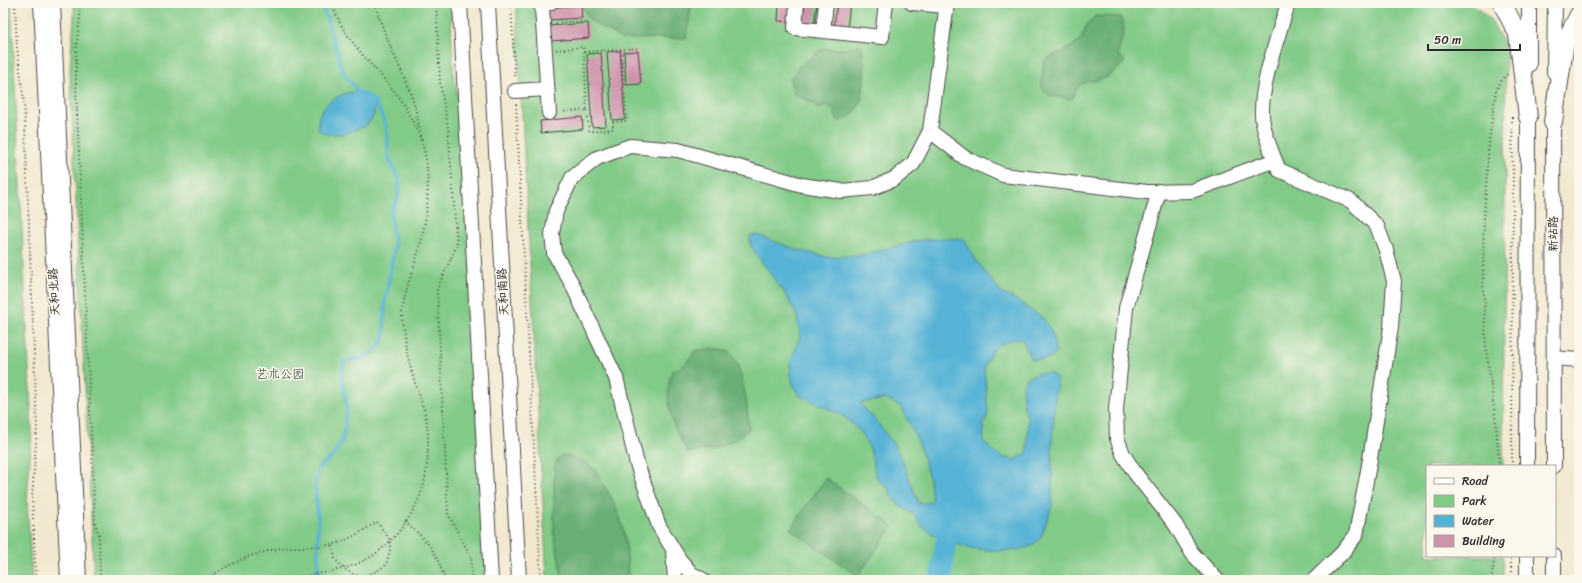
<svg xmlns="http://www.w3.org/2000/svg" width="1582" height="583" font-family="Sriracha,'LXGW WenKai TC',sans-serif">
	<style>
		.green { fill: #81ca87; stroke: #567a59 }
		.forest { fill: #68ae74; stroke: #4a6c50 }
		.water { fill: #57b3d5; stroke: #416f80; fill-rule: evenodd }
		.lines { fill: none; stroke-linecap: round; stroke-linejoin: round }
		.stream { stroke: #57b3d5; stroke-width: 3.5 }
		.river { stroke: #57b3d5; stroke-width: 22 }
		.building { fill: #ce93ab }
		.minor-casing { stroke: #494744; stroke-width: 16 }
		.major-casing { stroke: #494744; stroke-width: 20 }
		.path { stroke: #494744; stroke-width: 2; stroke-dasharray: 1 3; stroke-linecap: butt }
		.minor { stroke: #fff; stroke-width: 14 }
		.major { stroke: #fff; stroke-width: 18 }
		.labels { text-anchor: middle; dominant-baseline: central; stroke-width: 3; stroke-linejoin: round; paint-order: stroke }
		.street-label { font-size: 12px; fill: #2b2b2b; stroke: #fbf7ec }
		.park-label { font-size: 12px; fill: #455b47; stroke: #fbf7ec }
	</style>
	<rect width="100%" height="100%" fill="#fbf7ec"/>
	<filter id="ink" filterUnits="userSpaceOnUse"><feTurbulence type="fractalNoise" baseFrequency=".025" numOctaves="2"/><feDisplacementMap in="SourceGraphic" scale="8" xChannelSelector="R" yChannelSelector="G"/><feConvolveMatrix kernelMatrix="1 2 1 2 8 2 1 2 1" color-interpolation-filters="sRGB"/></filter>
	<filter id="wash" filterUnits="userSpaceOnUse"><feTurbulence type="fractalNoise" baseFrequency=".012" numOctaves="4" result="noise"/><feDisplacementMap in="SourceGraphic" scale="16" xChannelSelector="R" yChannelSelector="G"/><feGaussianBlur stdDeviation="0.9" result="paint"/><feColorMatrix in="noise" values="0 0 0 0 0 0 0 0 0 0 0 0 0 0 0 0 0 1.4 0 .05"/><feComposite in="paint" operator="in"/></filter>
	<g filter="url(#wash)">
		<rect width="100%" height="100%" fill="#f2e8cf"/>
		<path class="green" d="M3,3H11L32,430L27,501L32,580H3Z
			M74,3H450L454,79L463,122L487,580H94L70,73C70,50 75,26 74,3Z
			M516,3H1471L1491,20L1506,48L1503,466H1427V556H1503V580H547Z"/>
		<path class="forest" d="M582,3H692L686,38L621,39L611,32L598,26L590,20L583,8Z
			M1095,16L1121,17L1124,30L1118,54L1125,62C1119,67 1112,75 1105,78C1085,85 1082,76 1072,99L1050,96L1041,88L1044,61L1056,54L1070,48L1081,39L1087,25Z
			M861,45C864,55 864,63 864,73C864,93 862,117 838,121L833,109L827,104L818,109L813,103L794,94L790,79L799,66L823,49H847Z
			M710,348C715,349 721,349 726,350C743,357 748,412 749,429L734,441L713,449L688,453C673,427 662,401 672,371C684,367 689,361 695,351Z
			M566,455C575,458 587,462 594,469C598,473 600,480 604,485C625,519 627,541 628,580H563L554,534V483L555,465L559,457Z
			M826,478L893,526L858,576L790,529Z"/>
		<path class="water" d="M358,91L369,96L375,102L374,115L367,125L345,134H325L318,129C316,105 337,93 358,91Z
			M750,235H758L795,249L827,257L857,256L921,240L946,238L964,239L976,260L1001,293L1015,299L1044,319L1052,333L1056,352L1051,358L1039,360L1031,359L1022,339L1011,340L1000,344L991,353L984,367L988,414L983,425L984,442L999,456L1014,460L1027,453L1028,419L1024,407L1022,387L1027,378L1035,374L1050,373L1057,378L1052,440V506L1041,537L1032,546L1017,550L997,551L968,548L935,535L921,526L914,514L901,507L891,495L888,487L880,482L876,476L870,449L861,432L842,415L799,395L794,387L791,376L790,364L800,336L797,316L784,292L751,247ZM887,399L901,407L919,443L930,482L932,499L929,503H919C913,489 908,475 903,462C893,439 876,421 860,403Z"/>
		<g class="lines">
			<path class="stream" d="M318,580V519L315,486L319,467L333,456L343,439L347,409L342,377L344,361L362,358L376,351L384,337L385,303L395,244L392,229L391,213L398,196L400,183L389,158L386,125L375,102L369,96L358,91L343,72L322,3"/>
			<path class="river" d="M940,580L947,539"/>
		</g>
		<g id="blocks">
			<path class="building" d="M779,3H791L790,22L778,21Z
				M805,3H817L814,25L802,24Z
				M837,3H850L847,29L834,27Z
				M581,5L582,18L548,20L546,8Z
				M588,23L589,38L551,41L549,26Z
				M620,51L625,119L612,120L607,52Z
				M638,51L641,84L626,85L624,52Z
				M601,53L606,126L592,127L587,54Z
				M582,117L583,129L541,133L540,121Z"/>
		</g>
	</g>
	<g filter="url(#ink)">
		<use href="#blocks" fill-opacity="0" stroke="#494744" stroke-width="1"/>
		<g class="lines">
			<defs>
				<path id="minor" d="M41,3L68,580
					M53,3L79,580
					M460,3L491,580
					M488,3L519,580
					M797,3L795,28L882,37L886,3
					M912,3L946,6
					M1288,3C1279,35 1261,81 1262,114C1262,128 1273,156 1279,170L1351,201L1377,226L1386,250L1394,281L1391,327L1369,465L1356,535L1342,553L1314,580
					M823,31L826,3
					M1529,65V3
					M1554,72L1555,3
					M515,91L547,89
					M1553,112L1554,466
					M549,113L542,8L544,4L550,3
					M930,131L965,158L1003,175L1147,192L1192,191L1275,160
					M1159,191L1126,308L1116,409L1117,438L1123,454L1135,473L1175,524L1192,553L1217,580
					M1554,358L1579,360
					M1527,466L1528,107
					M673,550L675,580
					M1554,556V580
					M703,580L692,574L679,559L659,526L637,464L616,378L571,282L554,253L552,234L556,211L572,178L597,158L630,146L678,150L802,185L841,191L872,188L894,179L913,164L930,131L947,3
					M1527,580V556"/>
				<path id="major" d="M1502,3L1518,34L1528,117
					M1553,122L1565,42L1579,15"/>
			</defs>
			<use href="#minor" class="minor-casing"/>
			<use href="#major" class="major-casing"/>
			<path class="path" d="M15,3L17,47L24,102L37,427L32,498L36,580
				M80,3V17L76,50V88L95,523L99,535L100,580
				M375,3C382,32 397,59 408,87C416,104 418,123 422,141
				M436,3L440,83L448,127L457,245L437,289L448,514L471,557L472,580
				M511,3L515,77
				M556,23L583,21
				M556,50L583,47L584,52L587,110L562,112
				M584,52L639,48
				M516,104L541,580
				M587,110L589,131L613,129V122L627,121L621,49
				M1499,466L1496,423L1486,348L1483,274L1484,217L1489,141L1496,90L1501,81L1508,73
				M1512,466L1513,176L1512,117
				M405,521C428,542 436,550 445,580
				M206,580C227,564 255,552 282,548C298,546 317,548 334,544C350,540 363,530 377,522L390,540V550L386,565L377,571L362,577L353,574L343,568L335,559L333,544
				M289,580C311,573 335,573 357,564C388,551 413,519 423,487C427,475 427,461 428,449C428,437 428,426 425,414C417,386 407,364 404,334C403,327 402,320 402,313C405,288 415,266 421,242C428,213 431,175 423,146C417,127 405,106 394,91C372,63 342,38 332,3
				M1491,580L1495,556
				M1511,580V556"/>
			<use href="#minor" class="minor"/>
			<use href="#major" class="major"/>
		</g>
	</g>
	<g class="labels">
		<g class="street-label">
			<text transform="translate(1553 234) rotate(-90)">新站路</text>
			<text transform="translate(54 292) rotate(-93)">天和北路</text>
			<text transform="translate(503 292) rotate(-93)">天和南路</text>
		</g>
		<g class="park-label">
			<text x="280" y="374">艺术公园</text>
		</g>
	</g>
	<rect width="1582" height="583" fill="none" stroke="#fbf7ec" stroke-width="16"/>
	<rect x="1426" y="465" width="130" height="92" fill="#fbf7ec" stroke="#a8a59f"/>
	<rect x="1434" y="478" width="20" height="6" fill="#ffffff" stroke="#a8a59f"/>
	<text x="1462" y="485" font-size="12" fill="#2b2b2b">Road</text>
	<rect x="1434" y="495" width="20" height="12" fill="#81ca87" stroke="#a8a59f"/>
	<text x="1462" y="505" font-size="12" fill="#2b2b2b">Park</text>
	<rect x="1434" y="515" width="20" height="12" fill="#57b3d5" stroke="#a8a59f"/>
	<text x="1462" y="525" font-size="12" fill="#2b2b2b">Water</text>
	<rect x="1434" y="535" width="20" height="12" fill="#ce93ab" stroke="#a8a59f"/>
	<text x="1462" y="545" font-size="12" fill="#2b2b2b">Building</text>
	<path d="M1428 44v6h92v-6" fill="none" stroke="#2b2b2b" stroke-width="2"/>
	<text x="1434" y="44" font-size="12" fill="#2b2b2b" stroke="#fbf7ec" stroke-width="3" paint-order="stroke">50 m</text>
</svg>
